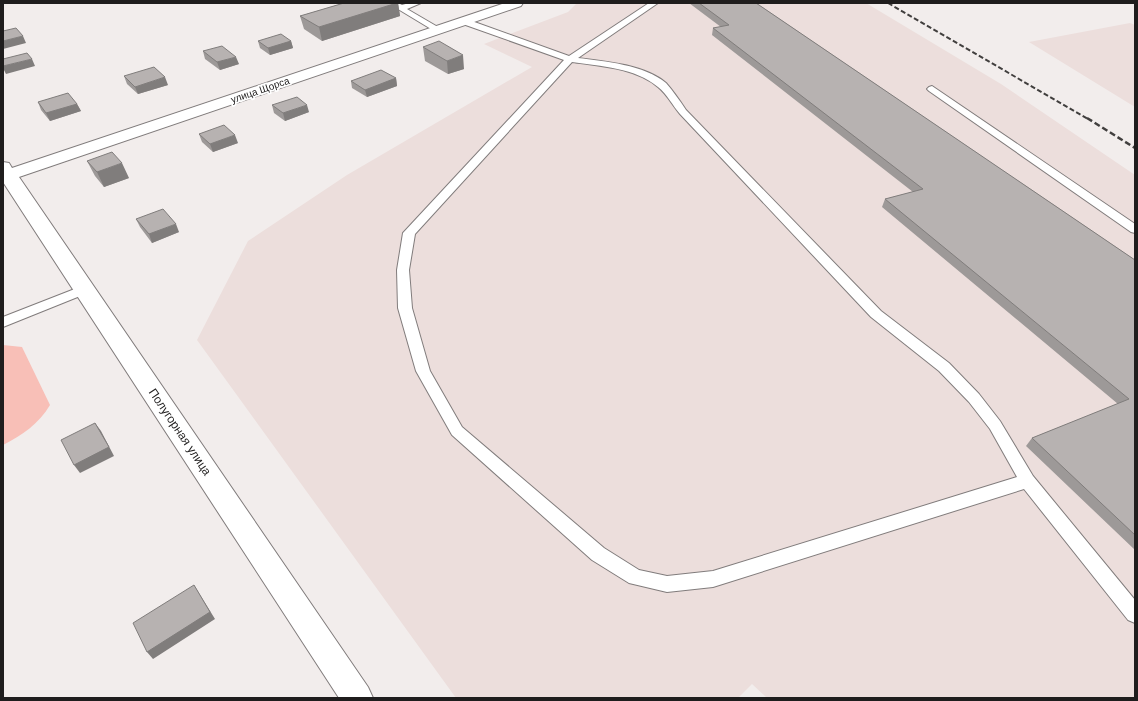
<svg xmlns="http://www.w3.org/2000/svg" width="1138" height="701" font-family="Helvetica,sans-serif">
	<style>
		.built { fill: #ecdedc }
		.green { fill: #f8bfb7 }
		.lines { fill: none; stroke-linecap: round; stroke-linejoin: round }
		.lane-casing { stroke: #817c7c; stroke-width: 2 }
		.street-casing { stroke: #817c7c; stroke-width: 2 }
		.lane { fill: #fff; fill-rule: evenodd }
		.street { fill: #fff; fill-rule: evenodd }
		.rail-far1 { stroke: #413f3e; stroke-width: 2; stroke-dasharray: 5 2.5; stroke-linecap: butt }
		.rail { stroke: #413f3e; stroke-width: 2.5; stroke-dasharray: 6 3; stroke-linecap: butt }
		.wall { fill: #9d9998 }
		.shaded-wall { fill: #807d7c }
		.building { fill: #b7b2b1; stroke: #807d7c }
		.labels { text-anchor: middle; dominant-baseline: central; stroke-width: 3.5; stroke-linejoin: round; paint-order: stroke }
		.far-street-label { font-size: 10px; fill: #1f1d1d; stroke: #fff }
		.street-label { font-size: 12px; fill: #1f1d1d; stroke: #fff }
	</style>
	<rect width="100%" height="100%" fill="#f2edec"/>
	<path class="built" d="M577,3H866L1001,84L1135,175V698H767L752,684L738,698H456L197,340L248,241L347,175L532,67L484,44L568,12Z
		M1130,23L1135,25V107L1029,42Z"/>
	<path class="green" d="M3,345L22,347L50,405C39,424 22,435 3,445Z"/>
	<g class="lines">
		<defs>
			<path id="lane" d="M388,3H398L402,5L409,3H421L407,9L443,30L442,32H436Z
				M649,3H658L578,58C604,61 645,65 666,83C673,91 680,101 686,110L881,311L949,363L979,394L1000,421L1033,476L1135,600V623L1128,620L1024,489L713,587L667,592L629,583L592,560L452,435L416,371L398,308L397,270L403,233L564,60L460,23L459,21L463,19H466L569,56ZM572,62C600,66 636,68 658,87C667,94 673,106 680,114L871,317L939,371L969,402L990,429L1017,477L713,571L667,576L639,570L604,548L462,427L430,371L412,308L409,270L415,234Z
				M932,86L1135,224V233L1131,232L929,91L927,89L929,87Z
				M85,285L90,286L91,289L90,292L3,327V317Z"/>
			<path id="street" d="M505,3H523L521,6L19,177L368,687L373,698H339L3,182V162L9,163L12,168Z"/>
		</defs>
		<use href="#lane" class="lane-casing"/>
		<use href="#street" class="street-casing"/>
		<use href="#lane" class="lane"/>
		<use href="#street" class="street"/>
		<path class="rail-far1" d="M888,3L1088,119"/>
		<path class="rail" d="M1087,118L1135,148"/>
	</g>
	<path class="wall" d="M344,3H398L400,16L322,41L304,29L300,16Z
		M689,3H756L1135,260V550L1026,446L1032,438L1118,404L882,207L885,199L913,192L712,35L713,28L721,27Z
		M258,41H291L293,48L270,55L260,48Z
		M423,47L464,69L448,74L425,61Z
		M203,51L239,64L220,70L205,59Z
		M124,76L168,85L138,94L127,84Z
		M396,78L397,86L367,97L352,88L351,81Z
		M38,102L77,104L81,111L50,121L41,110Z
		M272,105L309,112L285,121L274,113Z
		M199,134L238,143L213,152L202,142Z
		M87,161L129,178L104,187L95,176Z
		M136,219L179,232L152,243L140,227Z"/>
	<path class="shaded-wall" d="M397,3H398L400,16L322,41L319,27Z
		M23,36L26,43L3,49V41Z
		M291,41L293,48L270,55L268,48Z
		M463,55L464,69L448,74L447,61Z
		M236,57L239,64L220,70L217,62Z
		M32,59L35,66L6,74L3,68V66Z
		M165,77L168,85L138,94L135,87Z
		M396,78L397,86L367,97L365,90Z
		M77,104L81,111L50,121L46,113Z
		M307,105L309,112L285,121L283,113Z
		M235,135L238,143L213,152L210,144Z
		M122,163L129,178L104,187L97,172Z
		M176,224L179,232L152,243L149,234Z
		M95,423L101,431L114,456L80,473L74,465Z
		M194,585L215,619L153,659L147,652Z"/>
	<path class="building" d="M344,3H397L319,27L300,16Z
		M699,3H756L1135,260V535L1032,438L1129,399L885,199L923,189L713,28L729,25Z
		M16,28L23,36L3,41V31Z
		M281,34L291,41L268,48L258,41Z
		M439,41L463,55L447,61L423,47Z
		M222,46L236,57L217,62L203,51Z
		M27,53L32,59L3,66V59Z
		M154,67L165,77L135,87L124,76Z
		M381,70L396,78L365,90L351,81Z
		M68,93L77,104L46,113L38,102Z
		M297,97L307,105L283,113L272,105Z
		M224,125L235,135L210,144L199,134Z
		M112,152L122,163L97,172L87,161Z
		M163,209L176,224L149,234L136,219Z
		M95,423L109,447L74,465L61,440Z
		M194,585L210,612L147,652L133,623Z"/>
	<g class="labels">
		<g class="far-street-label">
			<text transform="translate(260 90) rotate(-19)">улица Щорса</text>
		</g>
		<g class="street-label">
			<text transform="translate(180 432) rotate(56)">Полугорная улица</text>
		</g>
	</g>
	<rect width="1138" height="701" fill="none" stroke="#1f1d1d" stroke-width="8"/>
</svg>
